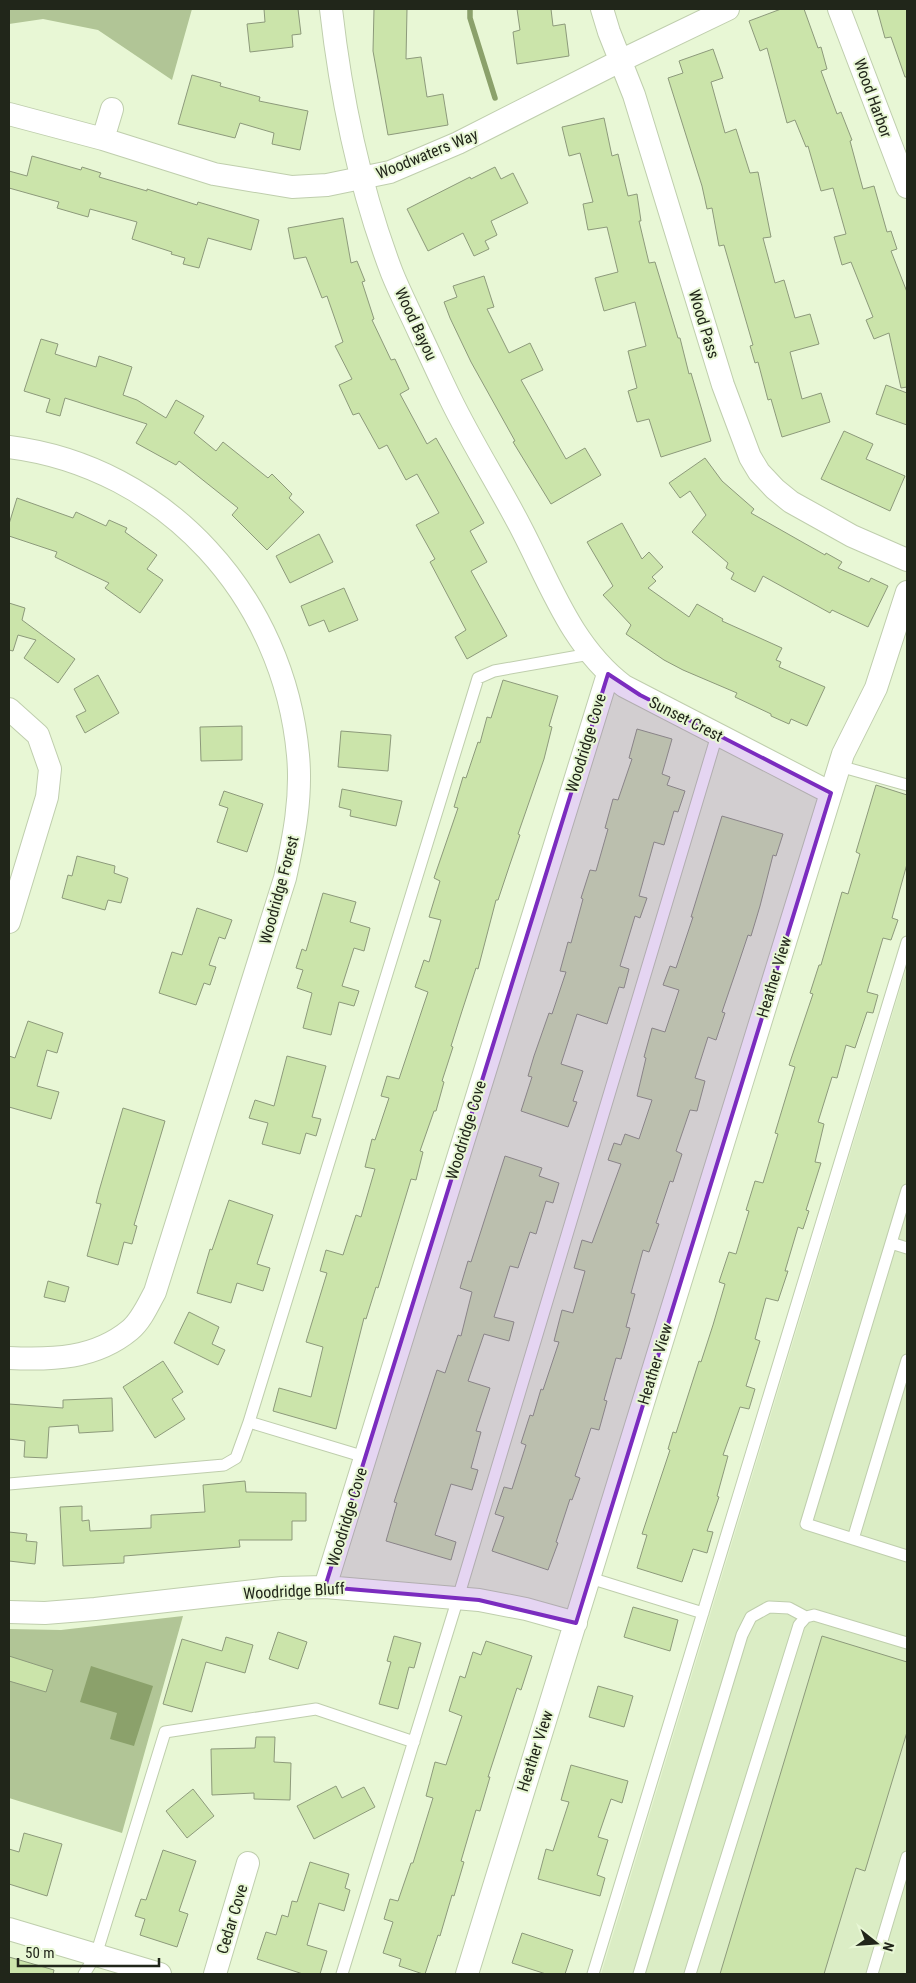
<svg xmlns="http://www.w3.org/2000/svg" width="916" height="1983" font-family="'Roboto Condensed',sans-serif">
	<style>
		.built { fill: #dbedc5 }
		.green { fill: #b1c596 }
		.water { fill: #8ba16b }
		.lines { fill: none; stroke-linecap: round; stroke-linejoin: round }
		.stream { stroke: #8ba16b; stroke-width: 5.5 }
		.building { fill: #cbe4aa; stroke: #8d9a7b }
		.service-casing { stroke: #bfcead; stroke-width: 13 }
		.minor-casing { stroke: #bfcead; stroke-width: 24 }
		.service { stroke: #fff; stroke-width: 11 }
		.minor { stroke: #fff; stroke-width: 22 }
		.marked { fill: #7b2cbf; fill-opacity: 0.2; stroke: #7b2cbf; stroke-width: 4; stroke-linejoin: round }
		.labels { text-anchor: middle; dominant-baseline: central; stroke-width: 4; stroke-linejoin: round; paint-order: stroke }
		.street-label { font-size: 16px; fill: #21261a; stroke: #e8f7d5 }
	</style>
	<rect width="100%" height="100%" fill="#e8f7d5"/>
	<path class="built" d="M907,966V1974H601Z"/>
	<path class="green" d="M9,9H192L172,80L98,30L43,19L9,24Z
		M183,1616L122,1833L9,1798V1629L61,1630Z"/>
	<path class="water" d="M91,1666L153,1686L134,1746L110,1739L117,1713L80,1702Z"/>
	<g class="lines">
		<path class="stream" d="M470,9V18L495,98"/>
	</g>
	<path class="building" d="M264,9H298L301,34L292,35L293,47L250,52L247,24L265,22Z
		M374,9H407L406,59L421,57L427,97L443,94L448,125L388,135L373,51Z
		M517,9H551L553,26L565,24L569,56L517,64L513,32L520,30Z
		M781,9H804L818,48L821,47L827,69L821,71L837,114L841,112L852,140L850,141L863,189L874,186L887,232L891,231L897,249L891,251L907,292V387L901,388L889,333L874,339L866,320L873,317L851,262L842,265L834,237L846,234L833,188L821,191L808,146L806,147L795,120L787,123L767,48L760,51L749,21Z
		M877,9H907V77H905L891,37L885,38Z
		M713,49L723,78L711,82L725,133L736,129L750,173L758,172L771,237L763,238L775,283L784,280L795,318L810,314L819,344L790,352L802,399L821,393L830,422L782,437L771,399L768,400L758,362L755,363L750,346L753,345L724,245L719,246L712,208L707,209L702,186L668,78L683,73L679,61Z
		M192,75L221,83L220,86L260,97L259,101L308,111L300,150L272,144L274,133L240,123L235,138L178,124Z
		M604,118L612,156L618,154L628,196L637,194L641,221H639L649,263L655,262L678,338H680L689,374L691,373L711,441L661,457L649,419L637,422L628,391L637,388L628,351L646,346L635,302L604,311L595,278L618,272L607,227L588,230L583,204L593,202L580,153L569,156L562,127Z
		M32,156L81,170L82,167L101,173L99,177L147,191V189L197,205L198,202L259,220L251,250L208,238L199,268L183,264L185,258L171,254L172,252L132,239L137,222L90,209L88,217L57,208L59,202L9,188V171L27,176Z
		M495,167L501,179L513,173L528,203L491,221L497,235L485,241L489,249L474,256L463,233L428,251L407,209L470,177L471,179Z
		M343,218L351,263L357,261L365,281L362,282L374,319L372,320L391,360L395,359L409,389L400,394L427,444L436,438L484,523L470,531L487,562L471,571L507,636L467,659L455,637L466,630L430,562L435,559L416,525L439,513L417,474L406,480L387,445L379,449L359,413L353,415L339,385L352,379L335,346L343,342L327,296L322,298L306,257L294,259L288,228Z
		M484,276L494,307L487,309L509,353L530,343L543,370L521,380L566,459L585,448L601,475L551,504L513,442L515,441L471,362L450,318L444,302L457,297L453,286Z
		M41,339L58,344L55,354L96,367L99,356L132,367L123,395L137,400L166,418L176,400L204,416L194,433L216,451L223,442L268,478L272,474L292,494L289,498L304,512L267,550L232,515L238,508L179,461L176,465L136,443L147,424L65,398L60,416L46,412L50,399L24,391Z
		M886,385L907,393V425L876,414Z
		M844,431L873,444L866,459L905,476L890,511L821,479Z
		M705,458L722,481L754,509L751,513L825,555L826,553L842,562L838,568L869,582L871,578L888,586L868,627L832,610L830,613L763,576L755,592L731,579L734,573L726,568L728,563L692,532L706,515L690,491L680,498L669,483Z
		M17,498L73,518L76,512L106,526L109,520L127,528L125,532L157,555L147,569L163,580L140,613L105,588L109,583L55,557L57,552L9,536V524Z
		M622,523L642,559L649,552L663,567L652,577L656,581L648,588L689,617L697,604L723,619L722,621L782,648L776,660L781,662L779,667L825,687L807,726L791,719L789,724L771,716V714L735,697L737,693L683,670L664,660L626,634L631,625L603,595L613,586L587,542Z
		M319,534L333,562L290,583L276,556Z
		M344,588L358,620L329,632L324,620L309,626L301,606Z
		M9,603L25,608L22,620L75,659L58,683L24,658L36,640L18,635L13,651L9,650Z
		M98,675L119,713L85,733L76,716L86,711L74,689Z
		M503,680L558,696L549,726L552,727L544,759L518,834L520,835L510,864L498,900H496L478,969L476,968L462,1011L451,1046L453,1047L442,1081L444,1082L436,1111H434L420,1151L423,1152L416,1180L411,1179L378,1288L376,1287L366,1319L364,1318L336,1429L273,1411L279,1388L311,1397L323,1347L306,1342L327,1273L320,1271L326,1250L343,1255L356,1215L361,1217L375,1169L365,1167L372,1139L375,1140L389,1098L381,1096L387,1076L399,1079L428,992L415,987L424,960L429,962L441,920L429,917L440,881L434,878L458,808L454,807L463,777L466,778L478,742L480,743L487,717L491,718Z
		M242,726V760L201,761L200,727Z
		M637,729L672,739L662,774L670,777L667,785L685,791L678,812L674,811L664,845L654,842L639,896L647,898L640,918L635,916L620,966L629,969L624,988L619,987L607,1024L577,1014L561,1064L583,1071L573,1101L577,1102L568,1127L521,1111L532,1077L528,1076L534,1056L549,1013L552,1014L566,972L560,971L568,942L571,943L583,899L581,898L590,870L596,871L608,829L605,828L613,799L618,800L632,759L629,758Z
		M341,731L391,735L388,771L338,767Z
		M876,785L907,795V864L892,918L898,920L891,940L883,938L867,992L878,995L873,1013L867,1012L855,1048L846,1045L837,1078L832,1077L818,1122L824,1124L815,1162L821,1163L806,1210L809,1211L803,1229L798,1227L785,1271H788L778,1301L766,1298L755,1339L760,1341L746,1386L755,1389L749,1409L740,1407L723,1455L728,1456L717,1496L719,1497L707,1531L713,1532L707,1553L693,1549L682,1582L637,1568L647,1535L642,1534L670,1450L668,1449L673,1432L676,1433L699,1361L701,1362L713,1325L725,1284L719,1282L729,1252L736,1254L749,1211L746,1210L755,1181L763,1183L778,1134L775,1133L795,1067L789,1065L813,994L810,993L819,965H821L842,892L848,894L860,854L856,852Z
		M342,789L402,801L396,826L350,816L351,810L339,807Z
		M224,791L263,804L247,852L217,842L228,808L219,805Z
		M722,816L783,834L776,856L773,855L760,906L751,936L748,935L738,965L722,1012L725,1013L716,1040L708,1037L695,1078L705,1081L697,1111L690,1110L676,1151L682,1154L673,1182L670,1181L656,1223L659,1224L649,1252L643,1250L631,1293L635,1294L626,1327L630,1328L621,1359L616,1358L604,1400L607,1401L599,1430L591,1428L575,1476L580,1478L572,1500L570,1499L556,1542L558,1543L548,1570L492,1551L504,1517L495,1514L504,1487L512,1489L526,1445L521,1443L530,1415L533,1416L541,1389L543,1390L559,1342L554,1341L562,1310L573,1313L585,1271L574,1268L582,1240L592,1243L621,1164L608,1160L614,1143L621,1145L625,1134L639,1139L652,1100L637,1096L646,1058L644,1057L652,1028L665,1032L679,990L663,985L670,966L676,968L693,917H691Z
		M77,856L115,866L114,873L128,878L121,903L108,900L105,910L62,898L68,875L72,876Z
		M323,893L356,902L350,922L370,928L364,951L354,948L342,986L359,991L354,1006L339,1002L331,1035L303,1028L312,993L297,988L303,970L296,968L302,949L306,951Z
		M197,908L232,920L225,939L219,937L209,965L216,967L210,985L204,983L196,1005L159,993L172,952L182,955Z
		M28,1021L63,1033L57,1053L47,1050L37,1086L59,1092L51,1119L9,1107V1056L15,1058Z
		M287,1056L326,1066L312,1117L321,1119L316,1136L306,1133L300,1154L262,1144L268,1123L249,1118L255,1100L274,1106Z
		M123,1108L165,1121L134,1225L137,1226L132,1244L124,1242L118,1265L87,1256L101,1204L96,1203L99,1191Z
		M505,1156L542,1168L539,1176L559,1183L553,1203L546,1201L536,1234L530,1232L518,1268L510,1266L494,1317L514,1322L509,1341L484,1334L468,1381L490,1388L476,1431L481,1432L471,1468L478,1470L472,1490L451,1484L435,1535L456,1542L451,1560L386,1541L397,1503L394,1502L437,1370L445,1373L458,1335L461,1336L472,1292L460,1288L468,1261L471,1262Z
		M229,1200L273,1215L257,1264L270,1268L263,1291L237,1283L231,1303L197,1293L210,1249L212,1250Z
		M48,1281L69,1287L65,1302L44,1297Z
		M189,1312L219,1327L212,1344L225,1350L218,1365L174,1343Z
		M163,1361L183,1392L172,1399L185,1419L155,1438L123,1387Z
		M112,1398L113,1431L79,1433L78,1425L49,1427L47,1458L24,1457L25,1441L9,1439V1404L63,1408V1400Z
		M245,1481L246,1492L306,1493V1521H292V1540H239L240,1547L124,1556V1563L63,1566L60,1507L82,1506V1521L89,1520L90,1531L151,1528V1515L205,1512L203,1485Z
		M9,1532L27,1534L26,1541L37,1542L35,1564L9,1561Z
		M633,1607L678,1620L670,1651L624,1637Z
		M278,1632L307,1642L298,1669L269,1659Z
		M394,1636L421,1643L414,1668L409,1667L398,1709L379,1704L391,1662L387,1661Z
		M822,1636L907,1662V1732L865,1871L856,1868L824,1974H720Z
		M226,1637L253,1645L245,1673L206,1662L192,1712L163,1704L182,1639L222,1651Z
		M486,1641L532,1656L521,1690L517,1688L488,1777H490L480,1811L476,1810L461,1861L464,1862L454,1896L452,1895L440,1936L438,1935L425,1974H423L399,1966L401,1959L383,1953L393,1922L384,1919L390,1899L398,1901L411,1863H413L433,1798L426,1796L435,1762L446,1765L462,1716L449,1711L460,1676L465,1678L473,1652L481,1655Z
		M9,1656L53,1670L46,1692L9,1681Z
		M598,1686L633,1696L624,1727L589,1717Z
		M256,1737H275L274,1762L291,1763L290,1800L254,1799V1793L212,1795L211,1749L255,1748Z
		M571,1765L628,1781L622,1803L611,1799L598,1837L608,1840L597,1875L605,1878L600,1896L538,1879L546,1849L553,1851L569,1802L561,1800Z
		M336,1786L342,1798L364,1787L375,1807L314,1839L297,1806Z
		M193,1789L214,1816L187,1838L166,1811Z
		M24,1833L62,1844L47,1896L9,1884V1849L19,1852Z
		M163,1850L196,1861L179,1911L188,1914L177,1947L140,1935L145,1919L135,1916L141,1899L146,1900Z
		M310,1862L349,1874L345,1888L350,1890L344,1911L319,1903L307,1945L327,1951L320,1974H303L257,1959L266,1932L276,1935L282,1915L288,1917L292,1901L297,1902Z
		M522,1933L573,1950L565,1974H546L512,1963Z
		M9,1957L54,1970L53,1974H9Z"/>
	<g class="lines">
		<defs>
			<path id="service" d="M839,766L907,785
				M891,1243L907,1190
				M907,1248L891,1243L806,1524L907,1556
				M249,1422L365,1457
				M9,1484L224,1465L236,1458L249,1422L478,678L494,671L590,654
				M853,1539L907,1360
				M590,1578L703,1613
				M84,1974L96,1955L165,1732L316,1709L414,1742
				M342,1974L458,1598L717,735
				M593,1974L907,942
				M639,1974L742,1635L751,1617L769,1607L789,1608L806,1617
				M690,1974L799,1625L806,1617L814,1615L907,1643
				M872,1974L907,1857"/>
			<path id="minor" d="M331,9C341,98 360,189 392,273C400,293 410,312 419,332C430,355 440,378 451,400C472,443 498,484 520,526C550,583 571,646 624,686L831,793
				M602,9L609,32L634,95L723,385L750,457L759,472L775,489L791,502L852,536L907,560
				M839,9L907,187
				M9,114L103,139L214,174L292,187L327,185L390,172L458,143L620,61L728,9
				M103,139L112,109
				M9,447C167,467 284,598 298,755C302,797 294,837 285,878L155,1292C148,1305 141,1321 130,1330C95,1359 52,1360 9,1358
				M9,709L38,735L50,769L47,797L9,922
				M325,1587L608,674
				M9,1612L45,1613L95,1609L282,1588L325,1587L479,1600L526,1609L576,1623
				M9,1929L160,1974
				M215,1974L248,1863
				M467,1974L843,754L876,688L907,592"/>
		</defs>
		<use href="#service" class="service-casing"/>
		<use href="#minor" class="minor-casing"/>
		<use href="#service" class="service"/>
		<use href="#minor" class="minor"/>
	</g>
	<path class="marked" d="M608,674L640,695L831,793L576,1623L479,1600L325,1587Z"/>
	<g class="labels">
		<g class="street-label">
			<text transform="translate(873 98) rotate(70)">Wood Harbor</text>
			<text transform="translate(427 154) rotate(-22)">Woodwaters Way</text>
			<text transform="translate(416 324) rotate(65)">Wood Bayou</text>
			<text transform="translate(704 324) rotate(73)">Wood Pass</text>
			<text transform="translate(686 719) rotate(27)">Sunset Crest</text>
			<text transform="translate(586 743) rotate(-73)">Woodridge Cove</text>
			<text transform="translate(279 890) rotate(-75)">Woodridge Forest</text>
			<text transform="translate(774 977) rotate(-73)">Heather View</text>
			<text transform="translate(466 1130) rotate(-73)">Woodridge Cove</text>
			<text transform="translate(655 1364) rotate(-73)">Heather View</text>
			<text transform="translate(347 1517) rotate(-73)">Woodridge Cove</text>
			<text transform="translate(294 1591) rotate(-3)">Woodridge Bluff</text>
			<text transform="translate(535 1751) rotate(-72)">Heather View</text>
			<text transform="translate(232 1919) rotate(-73)">Cedar Cove</text>
		</g>
	</g>
	<rect width="916" height="1983" fill="none" stroke="#21261a" stroke-width="20"/>
	<g transform="translate(876 1943) rotate(107)" stroke="#e8f7d5" stroke-width="4" paint-order="stroke">
	<path d="M0-4L9 19L0 12L-9 19Z" fill="#21261a"/>
	<text y="-8" font-size="14" font-weight="bold" text-anchor="middle" fill="#21261a">N</text>
	</g>
	<path d="M18 1958v8h141v-8" fill="none" stroke="#21261a" stroke-width="2.5"/>
	<text x="25" y="1958" font-size="15" fill="#21261a" stroke="#e8f7d5" stroke-width="4" paint-order="stroke">50 m</text>
</svg>
